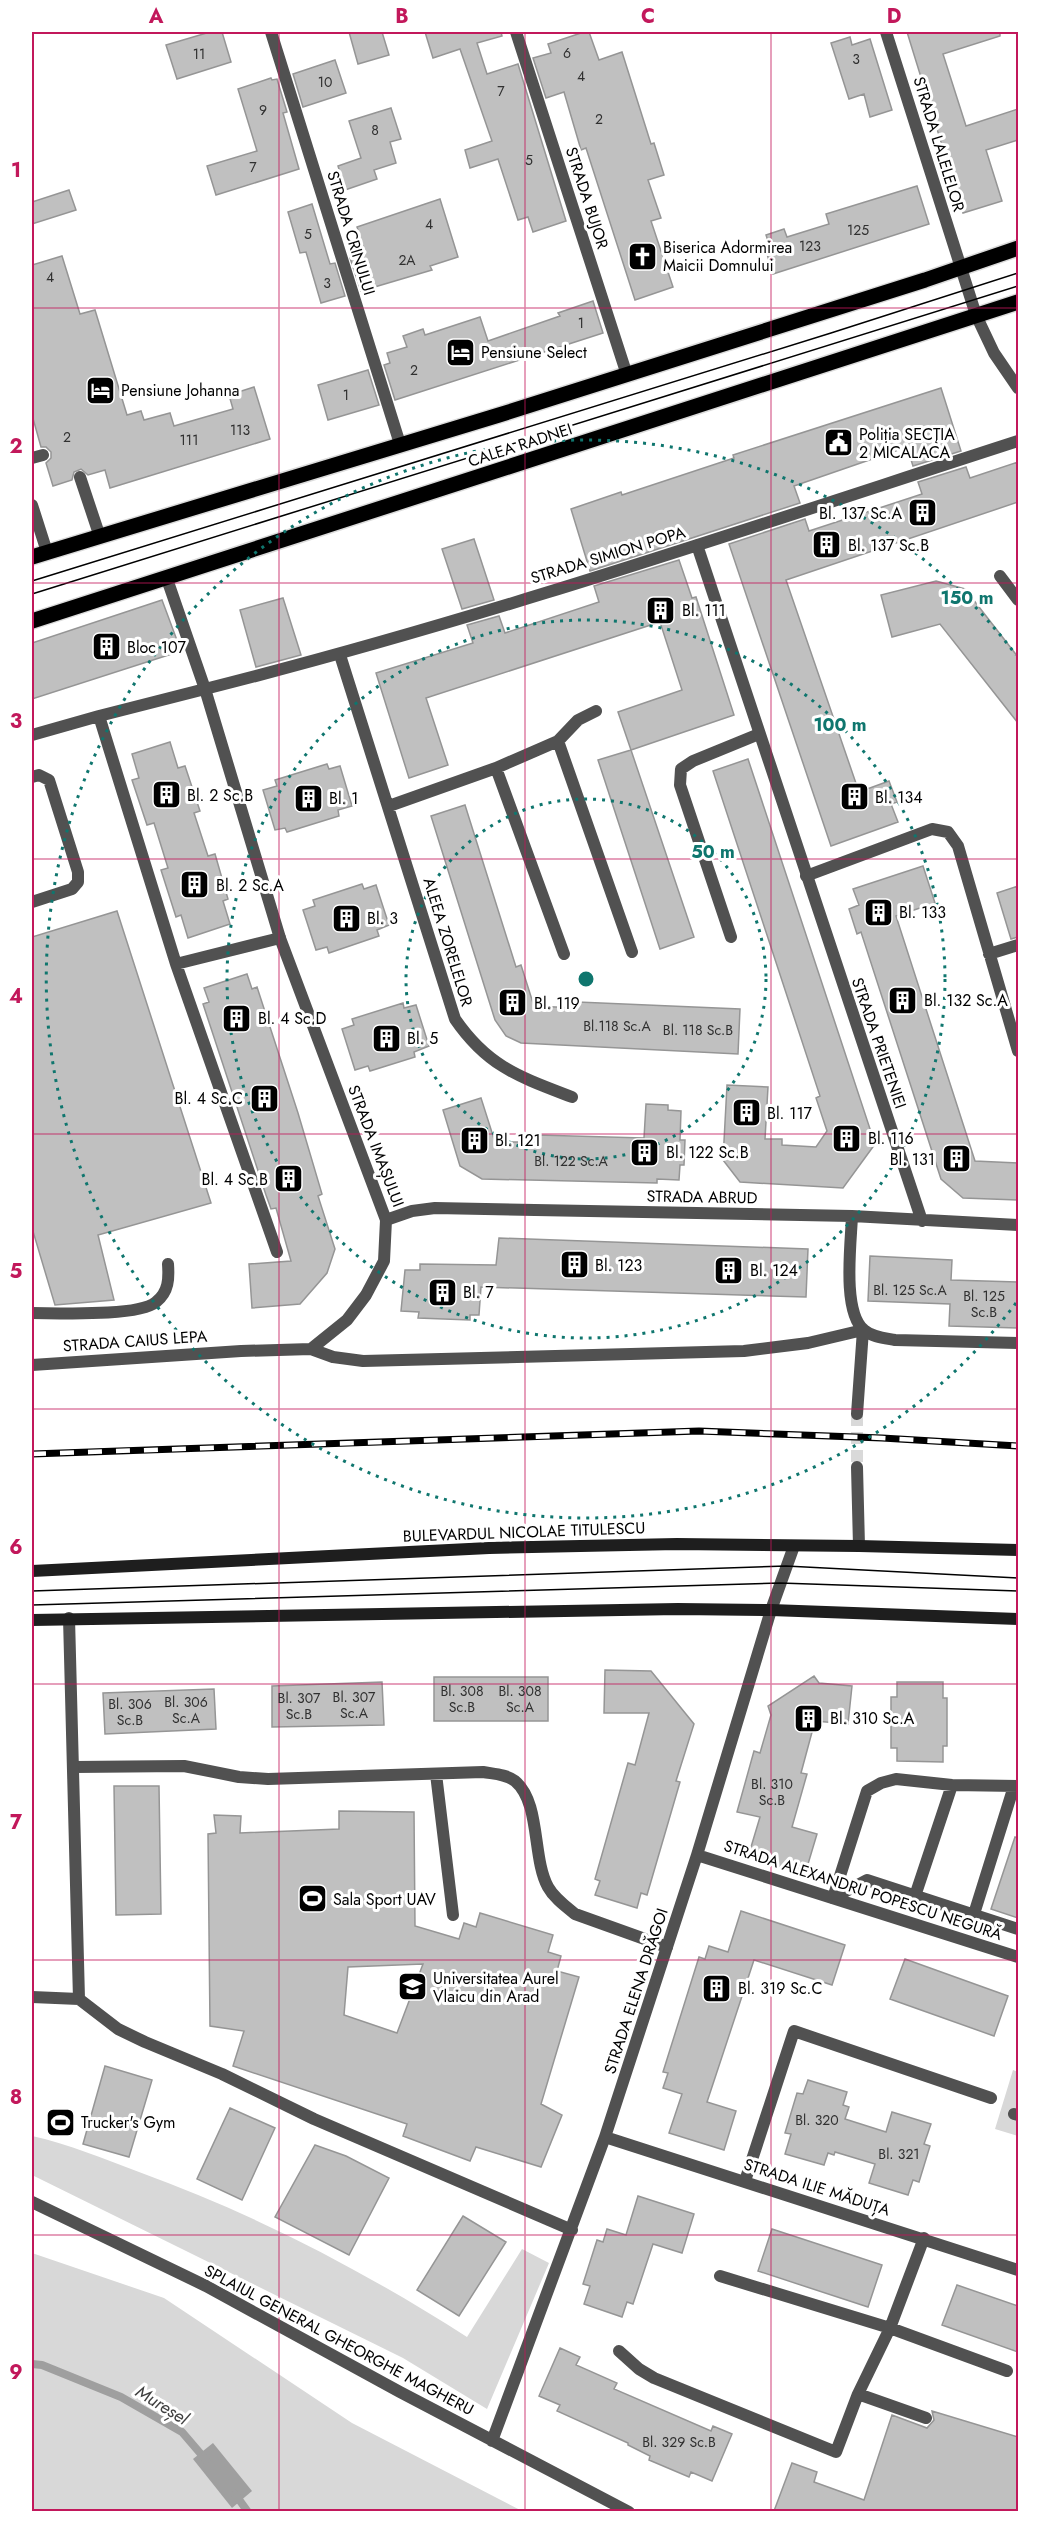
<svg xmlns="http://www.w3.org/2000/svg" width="1050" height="2543" font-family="Jost,sans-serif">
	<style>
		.green { fill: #d8d8d8 }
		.water { fill: #9f9f9f }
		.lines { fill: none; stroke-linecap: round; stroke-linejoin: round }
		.stream { stroke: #9f9f9f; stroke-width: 8 }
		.building { fill: #c0c0c0; stroke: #959595; stroke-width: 1.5; fill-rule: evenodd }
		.minor-tunnel { stroke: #d9d9d9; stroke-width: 12; stroke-dasharray: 12 6; stroke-linecap: butt }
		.primary-casing { stroke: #dbdbdb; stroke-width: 18 }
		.service { stroke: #515151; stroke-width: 12 }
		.minor { stroke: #515151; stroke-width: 12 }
		.secondary { stroke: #1e1e1e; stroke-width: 12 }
		.primary { stroke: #000; stroke-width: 15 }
		.tram { stroke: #000; stroke-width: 1.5 }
		.rail-casing { stroke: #000; stroke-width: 7 }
		.rail { stroke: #fff; stroke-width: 4.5; stroke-dasharray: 14; stroke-linecap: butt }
		.grid { fill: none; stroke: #c2185b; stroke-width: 1.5; stroke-opacity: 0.55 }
		.ring { fill: none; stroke: #0f766e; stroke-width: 3; stroke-dasharray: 3 6 }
		.labels { text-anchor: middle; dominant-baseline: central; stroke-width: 6; stroke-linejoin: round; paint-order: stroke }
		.number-label { font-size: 14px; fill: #303030 }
		.street-label { font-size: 16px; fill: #000; stroke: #fff }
		.poi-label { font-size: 16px; fill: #000; stroke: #fff; text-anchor: start }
		.water-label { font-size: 18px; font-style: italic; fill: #404040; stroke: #fff }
		.centre { fill: #0f766e; stroke: #fff; stroke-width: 3 }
		.ring-label { font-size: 18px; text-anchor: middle; font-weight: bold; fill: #0f766e; stroke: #fff; stroke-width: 6; stroke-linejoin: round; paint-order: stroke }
		.neatline { fill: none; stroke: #c2185b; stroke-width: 2 }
		.grid-label { font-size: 20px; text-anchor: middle; font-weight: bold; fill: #c2185b }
	</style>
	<rect width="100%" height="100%" fill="#fff"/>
	<path class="green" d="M1013,2070L1018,2072V2136L995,2129Z
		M32,2136C69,2144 104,2159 139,2172C255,2214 364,2271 467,2337L522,2249L549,2263L487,2409L403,2358L32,2175Z
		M32,2253L164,2298L352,2423L522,2511H32Z"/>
	<path class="water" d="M213,2443L252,2491L232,2508L193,2459Z"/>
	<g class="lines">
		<path class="stream" d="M32,2364L42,2365L121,2397L182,2432L206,2460
			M235,2494L248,2512"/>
	</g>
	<path class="building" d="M210,32H222L231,62L177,79L166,45Z
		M349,32H382L389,55L358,64Z
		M425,32H501L502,36L477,43L487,74L518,64L566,221L533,232L528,217L518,220L498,159L470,168L465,150L492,141L460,49L433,58Z
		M584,32H589L599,60L622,52L651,144L654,143L664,175L648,180L661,218L651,221L673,287L635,300L586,148L581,150L564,92L546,98L533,58L551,53L548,44Z
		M907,32H1000V36L943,54L966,126L1018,109V140L986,150L1002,201L963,213Z
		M850,37L852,45L870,39L892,110L870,117L864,94L849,99L831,43Z
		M335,60L346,93L303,107L293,74Z
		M271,78L272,80L277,79L287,112L283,113L299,169L216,195L207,166L257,151L238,89Z
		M391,108L401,139L390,142L396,163L374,170L377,179L345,190L338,166L361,158L349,121Z
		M917,186L929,224L773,274L767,254L772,253L766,235L784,229L787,237L829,224L826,214Z
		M69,190L76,210L32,224V202Z
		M440,199L458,257L430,266L432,270L361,291L350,258L365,254L357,227Z
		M312,204L330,264L335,263L345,296L321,303L306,252L300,253L288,212Z
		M62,256L80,314L95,310L127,415L141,411L144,420L170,413L174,426L233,409L229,395L254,387L270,439L110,488L105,470L88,475L81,469L74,472L72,480L53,486L46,463L51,458V452L46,447H41L32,415V265Z
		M593,301L603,333L395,400L384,365L390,363L387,353L407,347L403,336L423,329L425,335L480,317L488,341L560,316L558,313Z
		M368,370L379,405L328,420L318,385Z
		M941,388L961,451L913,466L907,447L794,486L800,503L590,571L571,509L621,492L622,495L734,458L733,455Z
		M1018,462V502L786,580L859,792L889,781L897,802L891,804L898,822L831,846L729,544L805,519L809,531L922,494L918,482L966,467L970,478Z
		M474,539L494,600L462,609L442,549Z
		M679,560L692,598L696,597L734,715L631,750L618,712L682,690L660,622L426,698L448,765L409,778L376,673L473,643L467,625L499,616L505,633L599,602L594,586Z
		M936,581L965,589L1018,657V723L940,624L892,637L881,595Z
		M283,598L301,655L256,667L240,610Z
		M162,600L181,651L32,699V643Z
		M170,742L178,768L185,766L200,811L194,813L208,856L215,854L228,899L223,901L230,924L188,938L181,915L176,917L161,870L168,868L154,823L147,825L132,780L139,778L132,754Z
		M631,750L694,937L660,949L598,760Z
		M748,759L875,1144L843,1188L740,1182L723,1160L727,1085L768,1087L765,1139H782V1145L816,1147L827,1131L816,1098L820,1096L713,771Z
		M327,764L329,769L340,766L352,806L338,810L339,816L287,832L285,828L275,830L263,790L277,786L275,780Z
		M465,805L516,967L521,965L534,1006L577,1008L578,1002L740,1009L738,1054L521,1043L506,1036L495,1020L431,816Z
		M923,866L935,903L896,916L975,1161L1018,1163V1200L963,1198L941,1179L861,932L857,934L849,909L859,905L853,889Z
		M362,884L364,889L376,885L389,925L377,930L379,936L329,953L327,947L316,950L303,910L315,906L313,900Z
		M1018,886V937L1011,939L997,893Z
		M117,911L211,1203L98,1235L114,1300L55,1305L32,1228V937Z
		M247,974L252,989L257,987L298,1113L322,1194L318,1196L335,1249L327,1273L300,1304L252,1308L249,1264L291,1261L276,1208L271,1209L266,1195L203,1004L209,1002L204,988Z
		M403,1003L404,1008L416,1005L429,1046L414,1052L415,1057L370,1071L368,1066L355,1070L342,1029L354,1025L352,1019Z
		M481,1098L495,1142H536L537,1135L644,1138L646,1104L668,1105V1110L681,1111L680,1140H685L684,1165H680L679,1180L657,1179V1183L482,1179L460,1166L443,1110Z
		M499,1238L808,1249L806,1297L481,1287L479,1315H470V1320L418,1318L419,1312L401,1311L405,1270H420V1264L496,1265Z
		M870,1256L952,1260L951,1280L1018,1282V1328L949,1326L950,1304L868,1301Z
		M605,1670L651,1671L694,1724L676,1781L680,1782L647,1895L641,1893L637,1908L595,1895L600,1881L595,1879L628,1763L635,1765L649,1713H604Z
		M814,1676L819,1683L852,1686L848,1724L815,1721L801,1773L807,1774L792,1827L817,1834L805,1874L748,1857L760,1817L737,1812L754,1751L760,1753L771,1715L768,1706Z
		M434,1677H548V1721H434Z
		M382,1682L384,1725L272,1727V1686Z
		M897,1682H943V1698H947V1746H943V1762L897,1761V1748H891V1697H897Z
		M214,1689L216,1729L105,1734L103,1693Z
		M114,1786H159L161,1914L116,1915Z
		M339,1811L414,1812L415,1926L459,1939L464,1923L476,1927L480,1913L553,1935L548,1952L561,1956L557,1971L579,1977L541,2104L562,2115L541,2167L476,2147L470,2161L403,2136L407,2124L233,2066L244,2031L210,2026L208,1834L216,1833L214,1815L241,1816L240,1833L339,1829ZM423,1964L397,2033L344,2015L348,1967Z
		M1015,1837L1018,1838V1918L991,1909Z
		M741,1911L845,1945L832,1985L754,1960L707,2102L736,2111L724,2150L669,2133L682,2094L663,2088L668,2073L663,2072L699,1957L705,1959L709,1946L728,1952Z
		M905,1959L1008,1996L994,2036L890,1999Z
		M105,2066L152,2080L129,2157L83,2144Z
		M808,2080L847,2092L843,2105L849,2107L845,2119L886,2132L892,2112L931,2124L924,2144L930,2146L919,2182L913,2180L908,2195L869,2183L875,2164L835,2152L834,2155L828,2153L824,2165L785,2154L791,2134L785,2133L797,2093L803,2094Z
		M230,2108L275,2128L242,2200L197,2179Z
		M315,2145L346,2156L389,2178L349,2255L275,2217Z
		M638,2196L694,2214L682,2253L653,2244L633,2304L627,2302L622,2317L584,2304L590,2286L583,2284L597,2240L603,2242L607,2229L626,2235Z
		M463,2216L506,2242L459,2316L417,2290Z
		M772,2229L882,2265L868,2307L758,2271Z
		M957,2285L1018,2306V2352L942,2325Z
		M560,2348L580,2357L576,2365L617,2383L614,2389L711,2431L713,2426L732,2434L712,2481L691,2472L689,2477L649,2460L650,2456L628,2445V2443L557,2411L560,2405L539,2396Z
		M932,2411L1018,2437V2511H774L792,2463L817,2472L814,2482L864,2500L892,2415L927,2428L934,2420Z"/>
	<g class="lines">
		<path class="minor-tunnel" d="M857,1414V1467"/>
		<defs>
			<path id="primary" d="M32,557L499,415L925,280L1018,248
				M32,621L1018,302"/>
		</defs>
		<use href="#primary" class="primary-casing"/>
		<path class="service" d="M32,458L43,455
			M80,477L100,537
			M1000,576L1018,600
			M340,655L455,1019C488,1067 520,1077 572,1097
			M205,689L99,716L176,964L277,1252
			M32,735L99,716
			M558,741L632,952
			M496,768L564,954
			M32,777L39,775L49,780L78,872V882L72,889L32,902
			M389,806L496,768L558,741L578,720L596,711
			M806,876L932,829L948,832L958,846L1018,1051
			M731,937L680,785L681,769L693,761L759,734
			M989,954L1018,945
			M176,964L280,938
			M32,1313C58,1313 138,1317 156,1302C169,1292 169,1278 168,1264
			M74,1767L184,1766L239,1777L268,1779L483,1772C494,1774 506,1774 515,1781C541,1803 532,1858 548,1887C554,1898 565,1906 575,1914L667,1947
			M436,1774L453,1915
			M915,1896L952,1785
			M833,1898L867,1791L881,1783L896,1779L952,1785L1018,1786
			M833,1898L867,1880L1018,1929
			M974,1914L1014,1786
			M1014,2114L1018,2115
			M745,2181L794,2031L991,2098
			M720,2276L890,2328L1007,2371
			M619,2351L639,2369L654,2378L836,2452L858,2394L890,2328L924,2238
			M858,2394L926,2418"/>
		<path class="minor" d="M271,32L400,444
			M516,32L627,375
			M886,32L976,315L994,353L1018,388
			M32,505L47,552
			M697,545L922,1221
			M205,689C480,620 749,528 1018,441
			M852,1216C851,1243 842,1312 864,1330C872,1337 884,1338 895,1340L1018,1343
			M386,1220L412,1211L435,1208L852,1216L1018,1225
			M311,1349L333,1357L363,1361L744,1351L808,1343L863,1330
			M32,1365L241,1351L311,1349L347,1320L366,1295L384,1261L386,1220L280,938L205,689L167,579
			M857,1414L863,1330
			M857,1467L859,1546
			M69,1618L79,1999
			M697,1855L1018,1957
			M32,1997L79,1999L118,2029L145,2042L222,2074L314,2119L572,2230
			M605,2137L1018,2270
			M32,2202L206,2286L400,2392L629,2512
			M492,2441L605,2137L697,1855L771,1610L794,1546"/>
		<path class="secondary" d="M32,1571L489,1548L677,1544L859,1546L1018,1550
			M32,1620L678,1609L771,1610L1018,1619"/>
		<use href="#primary" class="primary"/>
		<path class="tram" d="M32,581L831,333L1018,273
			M32,594L1018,286
			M32,1591L786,1566L1018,1578
			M32,1605L780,1583L1018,1591"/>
		<defs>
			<path id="rail" d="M32,1454L699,1431L882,1438L1018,1446"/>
		</defs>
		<use href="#rail" class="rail-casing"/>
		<use href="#rail" class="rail"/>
	</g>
	<path class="grid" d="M279,32V2512M525,32V2512M771,32V2512M32,308H1018M32,583H1018M32,859H1018M32,1134H1018M32,1409H1018M32,1684H1018M32,1960H1018M32,2235H1018"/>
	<g class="ring">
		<circle cx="586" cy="979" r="180"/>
		<circle cx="586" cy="979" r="359"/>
		<path d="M1016 1303A539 539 0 1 1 1016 655"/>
	</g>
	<defs>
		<symbol id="church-square" viewBox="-11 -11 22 22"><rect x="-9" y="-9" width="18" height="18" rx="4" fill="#000" stroke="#fff"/><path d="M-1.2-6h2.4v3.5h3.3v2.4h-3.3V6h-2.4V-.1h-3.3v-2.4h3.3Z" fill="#fff"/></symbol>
		<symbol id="hotel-square" viewBox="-11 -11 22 22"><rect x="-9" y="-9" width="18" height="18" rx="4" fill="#000" stroke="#fff"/><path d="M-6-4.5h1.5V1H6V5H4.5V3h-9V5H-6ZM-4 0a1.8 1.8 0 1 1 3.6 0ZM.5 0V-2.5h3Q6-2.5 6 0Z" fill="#fff"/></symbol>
		<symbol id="civic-square" viewBox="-11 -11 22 22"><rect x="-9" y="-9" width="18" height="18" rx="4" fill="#000" stroke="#fff"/><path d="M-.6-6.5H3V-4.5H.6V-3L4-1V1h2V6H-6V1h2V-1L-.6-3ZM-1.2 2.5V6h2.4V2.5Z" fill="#fff"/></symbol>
		<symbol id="building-square" viewBox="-11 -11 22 22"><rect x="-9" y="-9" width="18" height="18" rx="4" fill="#000" stroke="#fff"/><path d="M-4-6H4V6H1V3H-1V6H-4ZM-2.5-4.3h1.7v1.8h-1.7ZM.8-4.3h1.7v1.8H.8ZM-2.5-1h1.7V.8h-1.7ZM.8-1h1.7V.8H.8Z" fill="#fff"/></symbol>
		<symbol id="stadium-square" viewBox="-11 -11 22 22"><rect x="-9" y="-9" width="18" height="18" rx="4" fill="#000" stroke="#fff"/><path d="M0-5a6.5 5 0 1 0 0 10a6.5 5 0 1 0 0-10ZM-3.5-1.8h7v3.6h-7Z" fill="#fff"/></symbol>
		<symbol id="university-square" viewBox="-11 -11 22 22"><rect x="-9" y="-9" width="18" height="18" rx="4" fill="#000" stroke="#fff"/><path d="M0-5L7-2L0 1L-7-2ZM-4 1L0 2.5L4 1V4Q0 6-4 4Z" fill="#fff"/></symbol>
	</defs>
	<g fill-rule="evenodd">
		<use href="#church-square" x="626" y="240" width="33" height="33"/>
		<use href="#hotel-square" x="444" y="336" width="33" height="33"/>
		<use href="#hotel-square" x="84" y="374" width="33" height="33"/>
		<use href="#civic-square" x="822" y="426" width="33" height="33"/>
		<use href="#building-square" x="906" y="496" width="33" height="33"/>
		<use href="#building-square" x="810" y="528" width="33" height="33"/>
		<use href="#building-square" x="644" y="594" width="33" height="33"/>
		<use href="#building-square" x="90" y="630" width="33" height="33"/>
		<use href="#building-square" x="150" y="778" width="33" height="33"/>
		<use href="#building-square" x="838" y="780" width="33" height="33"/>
		<use href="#building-square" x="292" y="782" width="33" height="33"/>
		<use href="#building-square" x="178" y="868" width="33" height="33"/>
		<use href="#building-square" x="862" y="896" width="33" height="33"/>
		<use href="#building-square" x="330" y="902" width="33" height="33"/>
		<use href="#building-square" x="886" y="984" width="33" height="33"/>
		<use href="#building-square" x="496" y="986" width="33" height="33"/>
		<use href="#building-square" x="220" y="1002" width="33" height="33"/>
		<use href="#building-square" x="370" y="1022" width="33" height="33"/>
		<use href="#building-square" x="248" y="1082" width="33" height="33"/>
		<use href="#building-square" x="730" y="1096" width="33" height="33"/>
		<use href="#building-square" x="830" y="1122" width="33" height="33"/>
		<use href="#building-square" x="458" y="1124" width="33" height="33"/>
		<use href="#building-square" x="628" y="1136" width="33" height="33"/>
		<use href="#building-square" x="940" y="1142" width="33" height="33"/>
		<use href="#building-square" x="272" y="1162" width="33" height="33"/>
		<use href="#building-square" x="558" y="1248" width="33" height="33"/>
		<use href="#building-square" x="712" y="1254" width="33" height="33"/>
		<use href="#building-square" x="426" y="1276" width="33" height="33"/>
		<use href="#building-square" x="792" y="1702" width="33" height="33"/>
		<use href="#stadium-square" x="296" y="1882" width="33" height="33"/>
		<use href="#university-square" x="396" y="1970" width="33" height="33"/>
		<use href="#building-square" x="700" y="1972" width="33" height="33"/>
		<use href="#stadium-square" x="44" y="2106" width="33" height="33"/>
	</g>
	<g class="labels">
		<g class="number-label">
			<text x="567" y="53">6</text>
			<text x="199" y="54">11</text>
			<text x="856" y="59">3</text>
			<text x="581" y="76">4</text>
			<text x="325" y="82">10</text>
			<text x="501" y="91">7</text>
			<text x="263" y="110">9</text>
			<text x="599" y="119">2</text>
			<text x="375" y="130">8</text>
			<text x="529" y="160">5</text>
			<text x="253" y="167">7</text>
			<text x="429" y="224">4</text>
			<text x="858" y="230">125</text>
			<text x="308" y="234">5</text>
			<text x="810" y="246">123</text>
			<text x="407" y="260">2A</text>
			<text x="50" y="277">4</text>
			<text x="327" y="283">3</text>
			<text x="581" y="323">1</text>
			<text x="414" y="370">2</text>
			<text x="346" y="395">1</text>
			<text x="240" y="430">113</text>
			<text x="67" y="437">2</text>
			<text x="189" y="440">111</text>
			<text x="617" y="1026">Bl.118 Sc.A</text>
			<text x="698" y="1030">Bl. 118 Sc.B</text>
			<text x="571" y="1161">Bl. 122 Sc.A</text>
			<text x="910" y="1290">Bl. 125 Sc.A</text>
			<text x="984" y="1296">Bl. 125<tspan x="984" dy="16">Sc.B</tspan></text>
			<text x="462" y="1691">Bl. 308<tspan x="462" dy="16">Sc.B</tspan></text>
			<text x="520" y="1691">Bl. 308<tspan x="520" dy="16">Sc.A</tspan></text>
			<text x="354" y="1697">Bl. 307<tspan x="354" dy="16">Sc.A</tspan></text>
			<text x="299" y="1698">Bl. 307<tspan x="299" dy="16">Sc.B</tspan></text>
			<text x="186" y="1702">Bl. 306<tspan x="186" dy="16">Sc.A</tspan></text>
			<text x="130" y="1704">Bl. 306<tspan x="130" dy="16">Sc.B</tspan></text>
			<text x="772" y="1784">Bl. 310<tspan x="772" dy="16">Sc.B</tspan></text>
			<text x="817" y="2120">Bl. 320</text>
			<text x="899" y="2154">Bl. 321</text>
			<text x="679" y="2442">Bl. 329 Sc.B</text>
		</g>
		<g class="street-label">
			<text transform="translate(939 144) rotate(73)">STRADA LALELELOR</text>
			<text transform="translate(587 198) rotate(72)">STRADA BUJOR</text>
			<text transform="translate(351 233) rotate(73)">STRADA CRINULUI</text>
			<text transform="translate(520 445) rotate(-18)">CALEA RADNEI</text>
			<text transform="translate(608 555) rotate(-17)">STRADA SIMION POPA</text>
			<text transform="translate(448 942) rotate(73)">ALEEA ZORELELOR</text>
			<text transform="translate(879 1043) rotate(71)">STRADA PRIETENIEI</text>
			<text transform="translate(376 1146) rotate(69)">STRADA IMAȘULUI</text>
			<text transform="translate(702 1197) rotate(1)">STRADA ABRUD</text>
			<text transform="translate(135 1341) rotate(-4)">STRADA CAIUS LEPA</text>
			<text transform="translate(524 1532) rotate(-2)">BULEVARDUL NICOLAE TITULESCU</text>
			<text transform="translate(863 1890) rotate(18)">STRADA ALEXANDRU POPESCU NEGURĂ</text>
			<text transform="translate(636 1991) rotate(-72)">STRADA ELENA DRĂGOI</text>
			<text transform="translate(817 2187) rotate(18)">STRADA ILIE MĂDUȚA</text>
			<text transform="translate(339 2340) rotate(28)">SPLAIUL GENERAL GHEORGHE MAGHERU</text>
		</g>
		<g class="poi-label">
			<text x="663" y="247">Biserica Adormirea<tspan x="663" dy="18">Maicii Domnului</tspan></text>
			<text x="481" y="352">Pensiune Select</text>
			<text x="121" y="390">Pensiune Johanna</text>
			<text x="859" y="434">Poliția SECŢIA<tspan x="859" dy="18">2 MICALACA</tspan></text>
			<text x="902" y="513" text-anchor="end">Bl. 137 Sc.A</text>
			<text x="848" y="545">Bl. 137 Sc.B</text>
			<text x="682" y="610">Bl. 111</text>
			<text x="127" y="647">Bloc 107</text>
			<text x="187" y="795">Bl. 2 Sc.B</text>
			<text x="875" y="797">Bl. 134</text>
			<text x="329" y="798">Bl. 1</text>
			<text x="216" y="885">Bl. 2 Sc.A</text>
			<text x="899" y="912">Bl. 133</text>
			<text x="367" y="918">Bl. 3</text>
			<text x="924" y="1000">Bl. 132 Sc.A</text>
			<text x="534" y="1003">Bl. 119</text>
			<text x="258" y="1018">Bl. 4 Sc.D</text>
			<text x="407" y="1038">Bl. 5</text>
			<text x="243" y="1098" text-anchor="end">Bl. 4 Sc.C</text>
			<text x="767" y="1113">Bl. 117</text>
			<text x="868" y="1138">Bl. 116</text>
			<text x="495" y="1140">Bl. 121</text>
			<text x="666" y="1152">Bl. 122 Sc.B</text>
			<text x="935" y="1159" text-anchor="end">Bl. 131</text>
			<text x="268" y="1179" text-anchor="end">Bl. 4 Sc.B</text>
			<text x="595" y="1265">Bl. 123</text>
			<text x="750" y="1270">Bl. 124</text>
			<text x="463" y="1292">Bl. 7</text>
			<text x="830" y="1718">Bl. 310 Sc.A</text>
			<text x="333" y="1899">Sala Sport UAV</text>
			<text x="433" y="1978">Universitatea Aurel<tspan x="433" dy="18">Vlaicu din Arad</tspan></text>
			<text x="738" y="1988">Bl. 319 Sc.C</text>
			<text x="81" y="2122">Trucker's Gym</text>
		</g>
		<g class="water-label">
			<text transform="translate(162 2405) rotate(32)">Mureșel</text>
		</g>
	</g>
	<circle cx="586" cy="979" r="9" class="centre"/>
	<g class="ring-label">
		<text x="967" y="604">150 m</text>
		<text x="840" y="731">100 m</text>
		<text x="713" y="858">50 m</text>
	</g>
	<rect width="1050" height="2543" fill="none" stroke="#ffffff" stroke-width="66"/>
	<rect x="33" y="33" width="984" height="2477" class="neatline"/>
	<g class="grid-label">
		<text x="156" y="23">A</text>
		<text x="402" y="23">B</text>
		<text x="648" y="23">C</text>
		<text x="894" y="23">D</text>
		<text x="16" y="177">1</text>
		<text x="16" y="453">2</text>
		<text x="16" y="728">3</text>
		<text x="16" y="1003">4</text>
		<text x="16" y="1278">5</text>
		<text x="16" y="1554">6</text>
		<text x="16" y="1829">7</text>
		<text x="16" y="2104">8</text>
		<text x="16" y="2379">9</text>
	</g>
</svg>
